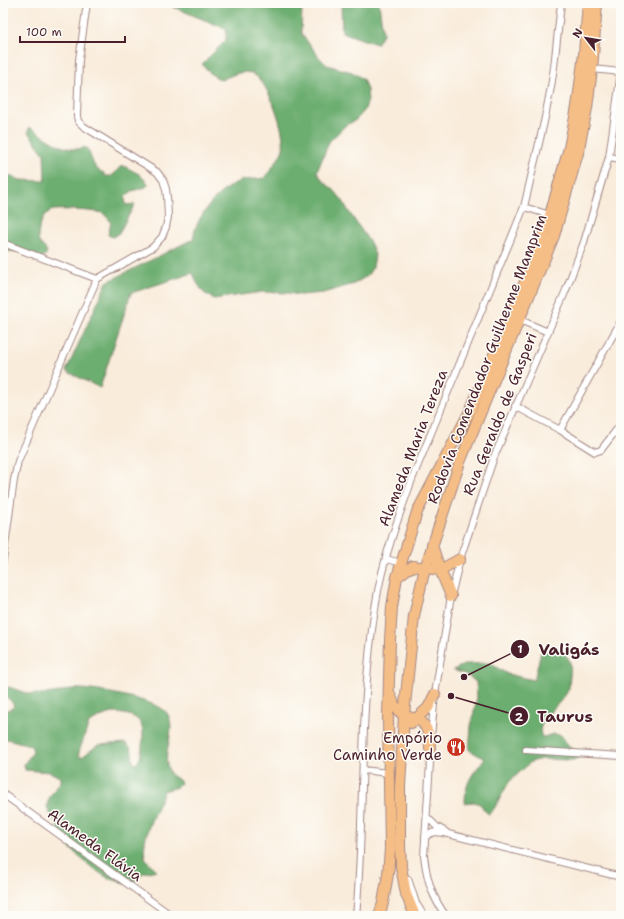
<svg xmlns="http://www.w3.org/2000/svg" width="624" height="919" font-family="'Shantell Sans',sans-serif">
	<style>
		.forest { fill: #6cad70; stroke: #5b664e; fill-rule: evenodd }
		.lines { fill: none; stroke-linecap: round; stroke-linejoin: round }
		.street-casing { stroke: #a28683; stroke-width: 8 }
		.primary-casing { stroke: #a28683; stroke-width: 12 }
		.street { stroke: #fff; stroke-width: 6 }
		.primary { stroke: #f6be87; stroke-width: 10 }
		.labels { text-anchor: middle; dominant-baseline: central; stroke-width: 3; stroke-linejoin: round; paint-order: stroke }
		.street-label { font-size: 15px; fill: #4a1f2b; stroke: #fdfcf7 }
		.poi-label { font-size: 15px; fill: #4a1f2b; stroke: #fdfcf7; text-anchor: end }
		.leader { fill: none; stroke: #4a1f2b; stroke-width: 1.5 }
		.callout-dot { fill: #4a1f2b; stroke: #fdfcf7; stroke-width: 1.5 }
		.mark-label { font-size: 12px; text-anchor: middle; font-weight: bold; fill: #fff }
		.callout-label { font-size: 16px; text-anchor: middle; font-weight: bold; fill: #4a1f2b; stroke: #fdfcf7; stroke-width: 3; stroke-linejoin: round; paint-order: stroke }
	</style>
	<rect width="100%" height="100%" fill="#fdfcf7"/>
	<filter id="ink" filterUnits="userSpaceOnUse"><feTurbulence type="fractalNoise" baseFrequency=".025" numOctaves="2"/><feDisplacementMap in="SourceGraphic" scale="8" xChannelSelector="R" yChannelSelector="G"/><feConvolveMatrix kernelMatrix="1 2 1 2 8 2 1 2 1" color-interpolation-filters="sRGB"/></filter>
	<filter id="wash" filterUnits="userSpaceOnUse"><feTurbulence type="fractalNoise" baseFrequency=".012" numOctaves="4" result="noise"/><feDisplacementMap in="SourceGraphic" scale="16" xChannelSelector="R" yChannelSelector="G"/><feGaussianBlur stdDeviation="0.9" result="paint"/><feColorMatrix in="noise" values="0 0 0 0 0 0 0 0 0 0 0 0 0 0 0 0 0 1.4 0 .05"/><feComposite in="paint" operator="in"/></filter>
	<g filter="url(#wash)">
		<rect width="100%" height="100%" fill="#f9ecdb"/>
		<path class="forest" d="M166,3H323L302,9L301,33L319,57L327,65L352,72L363,79L367,90L368,101L364,111L356,120L345,126L329,142L317,172L323,181L334,190L343,201L349,212L371,244L375,255L373,267L367,276L354,284L323,293L300,295L288,293L262,292L214,299L204,293L197,283L193,273L131,293L100,388L66,371L107,282L193,239C194,235 194,230 196,227C203,209 224,185 243,180C250,179 258,179 265,178C269,172 281,156 283,149C286,133 269,82 253,74C242,69 231,76 221,80L211,74L202,64L226,40V29L166,4Z
			M341,3H379L383,34L377,44L364,40L342,32Z
			M29,128H31C48,138 66,155 86,147C93,156 91,169 104,173V176H112L122,165L139,174L149,184L146,187L132,191L125,197L126,205L135,204L119,233L113,237L108,235L111,222C108,219 106,215 102,213C97,211 54,208 50,211C42,215 36,233 39,242C41,245 45,248 47,251L46,255L41,258C29,254 15,247 3,254V173L20,180L45,181L44,154L28,132Z
			M557,648C569,657 572,660 570,676C569,680 570,685 569,688C564,704 533,720 542,737H544L553,734L561,735L569,747L579,753L580,757L573,760L541,759L531,762L509,782L494,809L489,814L486,812L480,804L474,802L465,803C465,782 472,774 485,759L469,750L471,726L477,697L476,682L467,675L453,670L466,664L490,663L507,674L534,680L541,652Z
			M7,687C16,688 23,694 33,694C41,695 52,693 60,692C64,691 68,689 72,689C88,687 159,700 167,713C177,728 164,749 167,764C167,767 170,773 171,775C175,779 179,778 181,783L177,787L164,791C157,808 141,837 145,856C146,862 153,866 157,870L143,873L132,884C126,883 119,882 114,880C99,876 68,849 60,835C58,831 58,825 55,821C52,816 47,811 47,805C49,795 56,788 61,781V778L50,772L25,770L24,764L33,752L32,748L30,745L3,738V712L11,709L14,706L11,701L3,694L5,691L4,689ZM113,713C138,714 146,721 142,746C141,753 141,759 136,764L133,762C132,755 133,746 125,743L98,745L82,757L79,756V752L89,723L105,715Z"/>
	</g>
	<g filter="url(#ink)">
		<g class="lines">
			<defs>
				<path id="street" d="M592,69L621,72
					M609,157L621,159
					M524,207L550,215
					M3,243L97,279
					M520,320L548,332
					M515,406L560,430L595,452L601,450L621,424
					M560,430L621,321
					M386,559L401,563
					M3,560L14,480L18,461L97,279L153,247L162,237L166,227L168,217L167,197L166,189L163,180L157,172L83,126L78,121L77,116L79,60L87,3
					M431,736L435,694L451,596L460,559L494,457L566,290L584,242L609,157L621,72
					M431,747L424,856C427,880 432,897 446,916
					M526,750L621,756
					M363,770L388,773
					M3,794L172,916
					M427,817L437,827L446,832
					M425,837C434,830 438,832 448,834L621,877
					M408,879L416,903L424,916
					M356,916C359,886 360,856 361,825C363,751 364,675 376,602C383,559 398,518 413,477L524,207L544,122L551,87L554,67L561,3"/>
				<path id="primary" d="M432,545L440,570L451,596
					M397,577L406,570L413,566L440,570L460,559
					M390,694C393,702 396,711 404,715C413,720 421,716 427,730C430,735 430,743 430,749
					M411,723L428,708L435,694
					M379,916L383,903L388,874L390,849L388,718L390,640L392,607L397,577L417,512L470,411L539,249L550,215L569,148L577,107L584,54L588,3
					M415,916L406,894L401,867L400,845V787L404,715L414,616L425,568L460,462L554,236L567,191L578,153L587,108L592,69L597,3"/>
			</defs>
			<use href="#street" class="street-casing"/>
			<use href="#primary" class="primary-casing"/>
			<use href="#street" class="street"/>
			<use href="#primary" class="primary"/>
		</g>
	</g>
	<defs>
		<symbol id="restaurant-disc" viewBox="-11 -11 22 22"><circle r="9.5" fill="#c8321e" stroke="#fdfcf7"/><path d="M-5-6h1v4h1v-4h1v4h1v-4h1v5L-1.5 .5V6h-2V.5L-5-1ZM5-6V6H3V1.5H1.5Q1.5-4 5-6Z" fill="#fff"/></symbol>
	</defs>
	<g fill-rule="evenodd">
		<use href="#restaurant-disc" x="445" y="736" width="22" height="22"/>
	</g>
	<g class="labels">
		<g class="street-label">
			<text transform="translate(487 359) rotate(-69)">Rodovia Comendador Guilherme Mamprim</text>
			<text transform="translate(500 414) rotate(-68)">Rua Geraldo de Gasperi</text>
			<text transform="translate(413 448) rotate(-69)">Alameda Maria Tereza</text>
			<text transform="translate(95 845) rotate(36)">Alameda Flávia</text>
		</g>
		<g class="poi-label">
			<text x="442" y="738">Empório<tspan x="442" dy="17">Caminho Verde</tspan></text>
		</g>
	</g>
	<path class="leader" d="M464 677L520 649M451 696L519 716"/>
	<g class="callout-dot">
		<circle cx="464" cy="677" r="4"/>
		<circle cx="451" cy="696" r="4"/>
		<circle cx="520" cy="649" r="10"/>
		<circle cx="519" cy="716" r="10"/>
	</g>
	<g class="mark-label">
		<text x="520" y="653">1</text>
		<text x="519" y="721">2</text>
	</g>
	<g class="callout-label">
		<text x="569" y="655">Valigás</text>
		<text x="565" y="722">Taurus</text>
	</g>
	<rect width="624" height="919" fill="none" stroke="#fdfcf7" stroke-width="16"/>
	<g transform="translate(586 38) rotate(301)" stroke="#fdfcf7" stroke-width="3" paint-order="stroke">
	<path d="M0-3L7 15L0 10L-7 15Z" fill="#4a1f2b"/>
	<text y="-6" font-size="11" font-weight="bold" text-anchor="middle" fill="#4a1f2b">N</text>
	</g>
	<path d="M20 36v6h105v-6" fill="none" stroke="#4a1f2b" stroke-width="2"/>
	<text x="26" y="36" font-size="12" fill="#4a1f2b" stroke="#fdfcf7" stroke-width="3" paint-order="stroke">100 m</text>
</svg>
